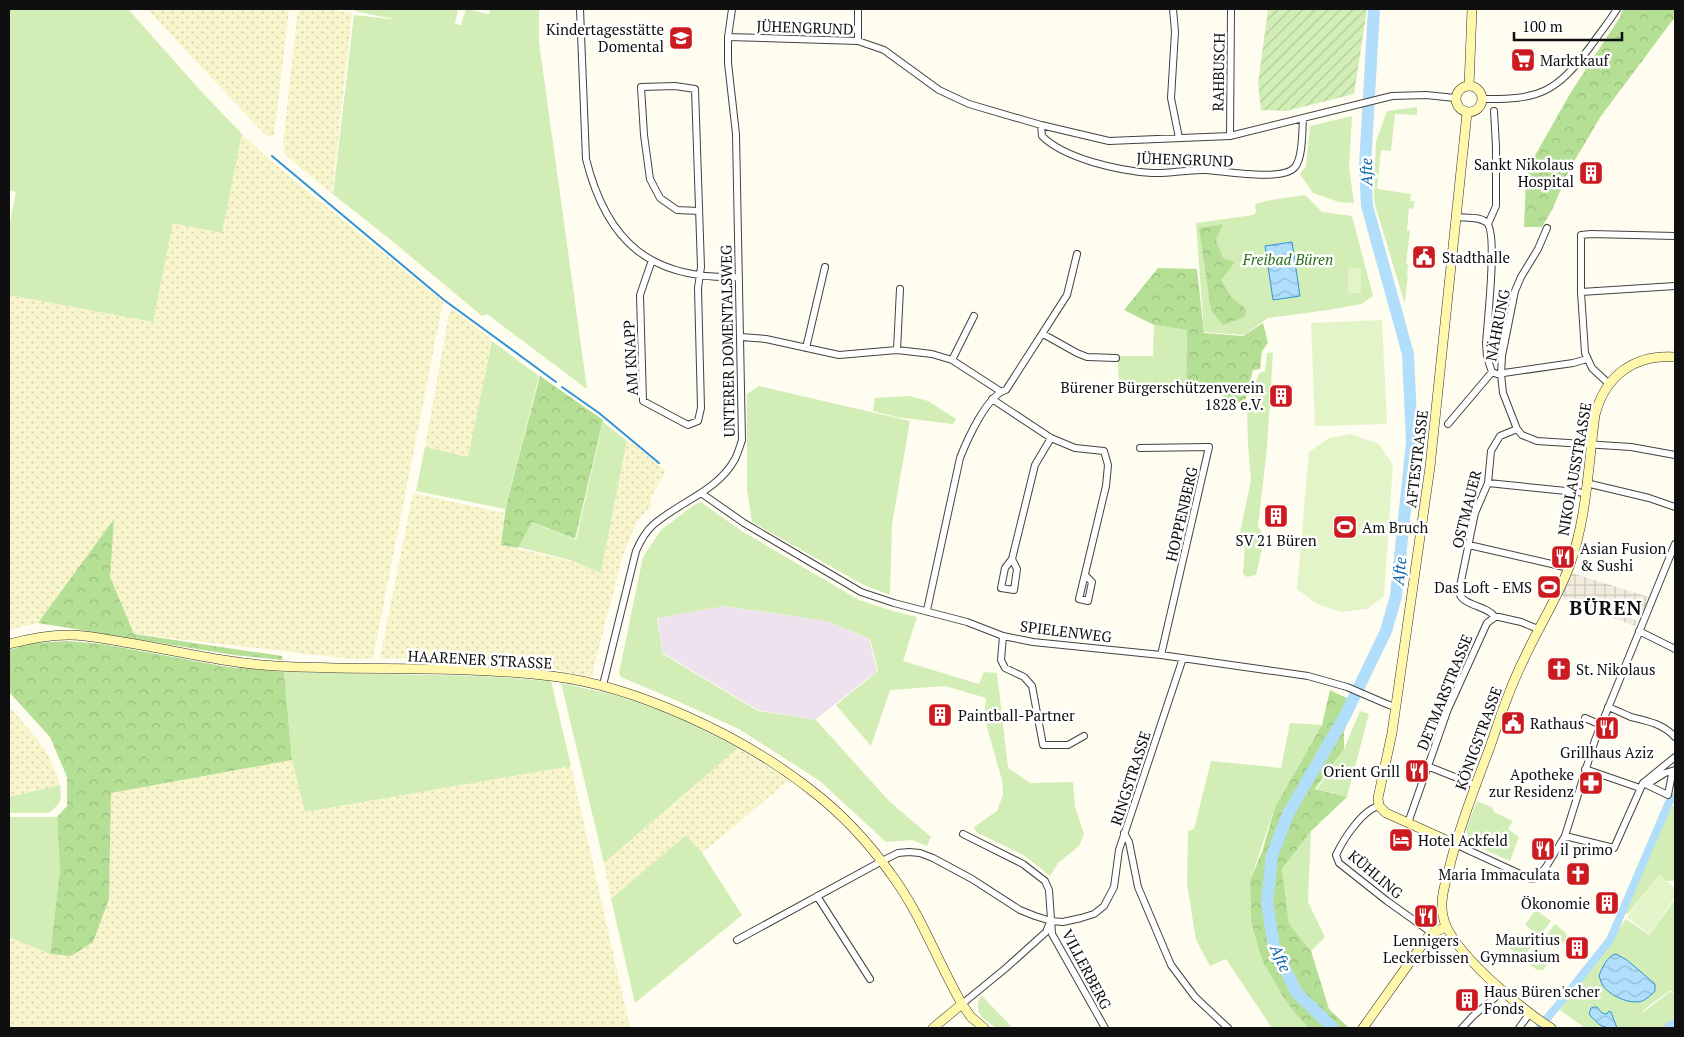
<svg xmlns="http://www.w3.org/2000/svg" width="1684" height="1037" font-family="'PT Serif',serif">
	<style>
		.industrial { fill: #ede2ee }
		.farmland { fill: url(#farmland-dots) }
		.grass { fill: #d2edb6 }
		.forest { fill: url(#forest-crowns) }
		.garden { fill: url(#garden-furrows) }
		.pitch { fill: #e4f4c9 }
		.plaza { fill: url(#plaza-grid) }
		.water { fill: url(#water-waves); stroke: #3194d8 }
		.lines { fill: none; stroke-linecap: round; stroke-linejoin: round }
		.stream { stroke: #3194d8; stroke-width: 2 }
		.canal { stroke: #b0defb; stroke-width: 8 }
		.river { stroke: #b0defb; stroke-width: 12 }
		.minor-casing { stroke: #424242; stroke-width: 8 }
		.secondary-casing { stroke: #313131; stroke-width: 10 }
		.minor { stroke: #fff; stroke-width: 6 }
		.secondary { stroke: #fff7ab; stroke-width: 9 }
		.labels { text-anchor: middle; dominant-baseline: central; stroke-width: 5; stroke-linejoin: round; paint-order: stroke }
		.street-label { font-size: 15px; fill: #0f0f0f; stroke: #fff }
		.poi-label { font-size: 15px; fill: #0f0f0f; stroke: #fff; text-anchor: start }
		.park-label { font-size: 15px; font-style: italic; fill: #296c19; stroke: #fff }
		.water-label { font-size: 16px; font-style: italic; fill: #0d65ab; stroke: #fff }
		.district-label { font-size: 20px; font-weight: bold; letter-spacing: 1px; fill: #0f0f0f; stroke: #fff }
	</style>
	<defs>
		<pattern id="farmland-dots" width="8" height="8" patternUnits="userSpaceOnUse" patternTransform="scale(1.25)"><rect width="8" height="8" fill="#f8f5cd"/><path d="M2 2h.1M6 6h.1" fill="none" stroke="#d3d1af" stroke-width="1.8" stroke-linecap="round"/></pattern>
		<pattern id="forest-crowns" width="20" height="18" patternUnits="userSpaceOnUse" patternTransform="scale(1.25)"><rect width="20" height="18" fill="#b5df94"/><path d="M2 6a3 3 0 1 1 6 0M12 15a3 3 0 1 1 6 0" fill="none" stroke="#9abe7e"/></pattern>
		<pattern id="garden-furrows" width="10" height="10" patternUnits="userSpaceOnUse" patternTransform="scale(1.25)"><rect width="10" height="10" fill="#d2edb6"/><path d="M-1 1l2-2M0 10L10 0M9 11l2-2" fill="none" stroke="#b3ca9b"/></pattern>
		<pattern id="plaza-grid" width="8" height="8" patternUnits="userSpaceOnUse" patternTransform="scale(1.25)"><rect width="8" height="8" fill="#f1ecde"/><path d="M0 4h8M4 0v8" fill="none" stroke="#cdc9bd"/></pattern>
		<pattern id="water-waves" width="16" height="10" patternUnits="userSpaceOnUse" patternTransform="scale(1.25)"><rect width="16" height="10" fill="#b0defb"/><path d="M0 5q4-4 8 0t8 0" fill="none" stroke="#96bdd6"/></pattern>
	</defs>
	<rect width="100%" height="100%" fill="#fffcf0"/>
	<path class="industrial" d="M723,606L827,621L869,639L877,671L815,720L758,710L663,653L658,618Z"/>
	<path class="farmland" d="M147,9H289L274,137L266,136Z
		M298,9H326L352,13L332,194L284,154L283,143Z
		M242,134L273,163L443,302L373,658L352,659L134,634L110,577L113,520L38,623L9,630V295L152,322L173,222L222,233Z
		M453,309L492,340L468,457L425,447L449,314Z
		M628,440L666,471L651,497V506L637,521L623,555L591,678L516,660L380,658L413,493L504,513L501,545L570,561L601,573Z
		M9,706L36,738L50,758L60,785L9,797Z
		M738,748L789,780L702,853L686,835L611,899L604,863Z
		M292,760L305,812L571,766L630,1028H9V937L50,954L109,899L111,793Z"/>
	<path class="grass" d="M9,9H128L199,89L242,134L222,233L173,223L153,322L9,295V227L16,192L9,190Z
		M356,9H458L455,24L461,25L466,9L489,14L490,9H539V42L587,389L487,314L482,316L392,241L333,194L354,15L399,20L359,12L355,11Z
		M1417,107V115L1395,114L1391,151L1381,150L1377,189L1411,194L1410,201H1415L1413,209L1409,208L1407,230L1410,231L1406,264H1408L1407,275H1408L1405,301H1404L1375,205L1374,195L1376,142L1387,111Z
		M1352,116L1349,167L1354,203L1339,202L1313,193L1300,174L1306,166L1310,126Z
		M1305,195L1322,212L1352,216L1373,296L1361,304L1328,310L1268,318L1244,335L1204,332L1196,223L1253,215L1256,212L1255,204L1271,200Z
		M1154,325L1187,330L1186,389L1119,393L1118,356H1153Z
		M492,341L539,376L505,509L416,491L425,447L468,457Z
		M1273,352L1267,447L1258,527L1265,536L1256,575L1247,577L1243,574L1245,544L1238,542L1251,480L1248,446L1247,408L1259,373L1265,371L1267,353Z
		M759,386L910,421L892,524L890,595L864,585L752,522L747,490V394Z
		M909,396L928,401L956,419L953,424L896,417L873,411L875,398Z
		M603,422L627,441L601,573L570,560L518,547L531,522L576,540Z
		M701,502L740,530L859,600L893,611L917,617L903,661L979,684L984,672L997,673L1008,768L1030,783L1073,782L1075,807L1084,834L1079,846L1058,863L1050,876L1025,856L976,832L974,827L997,811L1003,795L1002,780L984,717L986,698L945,686L890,690L871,746L836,705L878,671L870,639L827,621L724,606L657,618L663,654L758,711L816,720L889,801L931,837L927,846L912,840L886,842L820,781L775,752L739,729L673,699L621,677L619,673L643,557L661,530L694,505Z
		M284,672L483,676L551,681L571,766L305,812L292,760Z
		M561,683L615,695L674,715L738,748L604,863Z
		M1360,711L1369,714L1347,797L1317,789L1344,749Z
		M1290,723L1322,725L1275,807L1250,881L1251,922L1287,1003L1308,1028H1272L1226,959L1210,966L1196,940L1187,884L1188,831L1194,829L1211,761L1281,768Z
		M60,785C62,800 61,803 49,813H9V797Z
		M1477,801L1492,807L1494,812L1513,821L1508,829L1519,837L1510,861L1470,843L1466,829Z
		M1671,804L1675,807V875L1673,881H1667L1659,875L1628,914L1625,913Z
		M9,817H57L60,870L50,954L9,937Z
		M1311,831L1308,902L1325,937L1311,951L1289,924L1282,869Z
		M686,835L702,853L742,915L635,1003L611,899Z
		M1675,899V992L1669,991L1646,1008L1641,1014L1669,992L1675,993V1020L1664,1028H1585L1560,1010L1626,919L1649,935Z
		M1534,912H1539L1551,921L1541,934H1537L1525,925Z
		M1555,924L1566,933L1567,938L1558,949L1546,940L1545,937Z
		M1518,933L1531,942L1532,946L1522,958L1510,949L1509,944Z
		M1534,948L1539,949L1552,958L1543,970H1537L1525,961Z
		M981,995L1011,1026L1009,1028H996L983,1018L978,1011V1003Z"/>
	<path class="forest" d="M1623,9H1675V17L1601,116L1569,170L1552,210L1542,227H1524L1526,178L1533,159L1571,92L1620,17Z
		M1223,224L1216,240L1223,258L1235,262L1221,280L1232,298L1246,309L1245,317L1223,325L1211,310L1199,228Z
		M1158,268L1197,269L1204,333L1243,336L1263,323L1268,343L1262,351L1260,369L1253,370L1244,405L1206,389H1186L1187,330L1154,325L1124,310Z
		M540,376L603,420L575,539L532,522L518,548L501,545L506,506Z
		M114,519L110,577L134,634L282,656L283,660L234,655L38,623Z
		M67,641L102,644L228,667L284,672L292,760L111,793L109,899L93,942L71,956L50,954L60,870L57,817L67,806V777L50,737L9,692V650L17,648L21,644Z
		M1330,690L1355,702L1344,732V749L1315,789L1347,797L1311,831L1282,869L1289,924L1311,951L1329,1009L1349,1028H1308L1287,1003L1263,962L1251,922L1250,881L1263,849L1275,807L1322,725Z"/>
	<path class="garden" d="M1268,9H1367L1354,94L1286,111L1261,110L1258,84Z"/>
	<path class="pitch" d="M1348,268H1361V293H1348Z
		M1382,320L1387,424L1315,426L1311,323Z
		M1351,434L1379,444L1393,465L1384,596L1367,609L1341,612L1317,604L1297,589L1309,452L1329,438Z
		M1659,875L1675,888V897L1649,934L1627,917Z"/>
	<path class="plaza" d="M1572,573L1652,598L1647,612L1636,609L1632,618L1637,621L1635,626L1570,602L1561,594Z"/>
	<path class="water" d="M1292,242L1300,296L1273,300L1265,246Z
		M1616,954L1627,960L1655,984V991C1651,995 1647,999 1642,1001C1629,1005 1608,995 1602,984C1601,981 1600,979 1599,976C1602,968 1607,956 1616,954Z
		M1594,1007H1597L1602,1013L1607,1014L1609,1011L1611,1012L1617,1028C1601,1028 1600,1026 1589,1014L1591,1008Z"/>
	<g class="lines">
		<path class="stream" d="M272,156L444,300L556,382
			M562,387L599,413L659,463"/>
		<path class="canal" d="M1555,1009L1610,940L1669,802L1675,797
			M1539,1028L1553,1011"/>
		<path class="river" d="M1333,1028L1297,993L1274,947L1267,902L1272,855L1289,812L1345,716L1386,631L1396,596L1412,442L1408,354L1367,206L1365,166L1374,9
			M1670,1028L1675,1025"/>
		<defs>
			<path id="minor" d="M580,9L586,159C607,243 651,280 739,277
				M1173,9L1175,32L1171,98L1179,138
				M728,37L858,41L884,50L939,90L969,104L1041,125L1109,141L1230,136L1392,96L1426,95L1455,98
				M858,41V9
				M1482,99C1539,100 1556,93 1590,47C1599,34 1609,22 1617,9
				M1041,125L1042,136C1065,159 1120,171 1152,173C1170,174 1188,169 1206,170C1224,171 1283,182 1295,167C1303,158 1302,131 1303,119
				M1230,136L1231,9
				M1457,217C1466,218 1480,216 1487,223C1498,234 1487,324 1486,344L1487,357L1492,372L1497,374L1573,363L1587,359
				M1488,224L1496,206V147L1494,111
				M1547,228L1538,249L1521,277L1515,291L1502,356L1501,374L1503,393L1517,429L1522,435L1537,441L1631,447L1675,455
				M652,260L640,295L643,401L688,425L698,421L701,408L698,288L701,267L695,89L675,86L641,87L644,135L650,179L660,198L677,210L699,211
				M1581,292L1675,286
				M1043,334L1077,353L1087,357L1116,358
				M741,337L766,339L839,355L897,350L932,354L952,360L1000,391
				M806,348L825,267
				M897,350L900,289
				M952,360L974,316
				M1609,384L1592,368L1585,353L1581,292V235L1591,234L1675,236
				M992,399L1051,438L1075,448L1104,451L1108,465L1106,486L1079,599L1088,601L1092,582L1085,575
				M1448,424L1492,372
				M1140,448L1209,447L1161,655
				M1488,483L1586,493
				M1586,483L1649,498L1675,507
				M701,493L744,523L861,592L894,603L967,622L1003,636L1033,642L1161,655L1308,676L1347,687L1389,705L1396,707
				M1469,545L1569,568
				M1012,559L1017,569L1014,590L1001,588L1005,568L1012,559L1035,465L1051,438
				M927,610L960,458C967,440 987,395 1006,390L1067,295L1077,254
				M1495,617C1487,605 1460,606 1459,591L1475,513L1488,483L1491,451L1500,436L1517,429
				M1639,631L1675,649
				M1003,636L1001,660L1005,668L1024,677L1032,686L1043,745H1068L1084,736
				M603,685L636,551C640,542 645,532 653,525C679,502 718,491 735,459C738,453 740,446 742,440L736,134L728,63V37L732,9
				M1608,707C1616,710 1624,714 1631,717C1648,721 1663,724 1675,737
				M1585,718L1601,725
				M1422,764L1475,785
				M1585,769L1640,788
				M1643,783L1668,795L1672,774L1675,772
				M1649,783L1665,773L1675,770
				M1379,806C1362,810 1343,840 1336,855L1339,863L1387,901L1432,933
				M1408,823L1448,709L1487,623L1495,617H1499L1521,622L1538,629
				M1124,833L1129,842L1138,887L1171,965L1195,997L1228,1028
				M963,834L1023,864L1045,881L1049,890L1052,934L1105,1028
				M1565,836L1614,848L1643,783L1675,757
				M1455,844L1531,879L1537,878L1546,867L1565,836L1595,740L1675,544
				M817,896L870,979
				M737,940L882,861L898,853L909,852L920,853L933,858L972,879L1020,910L1035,916L1051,921L1063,922L1081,918L1094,914L1104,906L1114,887L1119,850L1183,658
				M962,1004L1006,968L1046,932L1050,922
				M1462,1028L1473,1016L1504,990
				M1519,1028L1530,1013"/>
			<path id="secondary" d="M1456 99a13 13 0 1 1 26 0a13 13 0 1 1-26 0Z
				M1469,86L1472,9
				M9,644C28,639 49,635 69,635C87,635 105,639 123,642C174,650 224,663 276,666C367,671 460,665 551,676C637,686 744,737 811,790C841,813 869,843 891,874C921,914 937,961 962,1004L971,1017L984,1028
				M1455,844L1386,813L1379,806L1378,798L1392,733L1430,467L1467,113
				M933,1028L962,1004
				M1363,1028L1427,938L1432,933L1446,927
				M1551,1028C1522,1010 1449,950 1443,916C1439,898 1447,879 1451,861C1461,822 1476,784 1490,747C1500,717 1510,687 1524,659C1538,628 1557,599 1569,567C1587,519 1588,466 1595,415C1605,376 1634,354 1675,357"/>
		</defs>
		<use href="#minor" class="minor-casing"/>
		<use href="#secondary" class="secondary-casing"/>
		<use href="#minor" class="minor"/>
		<use href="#secondary" class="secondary"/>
	</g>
	<defs>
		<symbol id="school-square" viewBox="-11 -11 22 22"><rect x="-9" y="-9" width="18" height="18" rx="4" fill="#cb1b21" stroke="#fff"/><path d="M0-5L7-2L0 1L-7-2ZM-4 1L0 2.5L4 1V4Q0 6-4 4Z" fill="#fff"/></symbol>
		<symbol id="supermarket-square" viewBox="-11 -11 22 22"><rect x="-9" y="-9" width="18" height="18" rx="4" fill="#cb1b21" stroke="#fff"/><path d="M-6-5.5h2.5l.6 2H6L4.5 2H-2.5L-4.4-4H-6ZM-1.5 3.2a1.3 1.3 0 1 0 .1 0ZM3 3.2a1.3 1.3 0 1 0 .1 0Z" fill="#fff"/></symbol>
		<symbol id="building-square" viewBox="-11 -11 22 22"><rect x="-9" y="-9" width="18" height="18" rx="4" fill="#cb1b21" stroke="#fff"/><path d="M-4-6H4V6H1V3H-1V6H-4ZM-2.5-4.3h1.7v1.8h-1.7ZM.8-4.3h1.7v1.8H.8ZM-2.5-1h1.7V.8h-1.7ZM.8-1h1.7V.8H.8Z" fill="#fff"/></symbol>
		<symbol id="civic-square" viewBox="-11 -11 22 22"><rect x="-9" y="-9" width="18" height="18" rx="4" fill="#cb1b21" stroke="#fff"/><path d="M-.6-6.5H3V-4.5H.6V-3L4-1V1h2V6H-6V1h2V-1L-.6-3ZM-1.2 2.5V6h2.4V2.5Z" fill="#fff"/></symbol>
		<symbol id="stadium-square" viewBox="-11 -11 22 22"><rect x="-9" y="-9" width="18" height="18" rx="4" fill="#cb1b21" stroke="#fff"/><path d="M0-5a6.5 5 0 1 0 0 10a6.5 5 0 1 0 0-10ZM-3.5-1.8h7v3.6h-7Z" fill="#fff"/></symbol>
		<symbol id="restaurant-square" viewBox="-11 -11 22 22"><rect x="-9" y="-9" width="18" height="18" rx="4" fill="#cb1b21" stroke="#fff"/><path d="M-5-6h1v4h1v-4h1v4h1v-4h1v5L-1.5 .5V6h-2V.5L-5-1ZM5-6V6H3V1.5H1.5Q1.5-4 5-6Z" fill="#fff"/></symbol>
		<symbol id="church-square" viewBox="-11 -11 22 22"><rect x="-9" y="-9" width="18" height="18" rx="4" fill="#cb1b21" stroke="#fff"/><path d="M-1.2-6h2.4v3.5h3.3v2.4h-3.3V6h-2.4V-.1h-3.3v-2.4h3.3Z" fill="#fff"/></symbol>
		<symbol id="pharmacy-square" viewBox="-11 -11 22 22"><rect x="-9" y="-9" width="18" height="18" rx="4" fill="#cb1b21" stroke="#fff"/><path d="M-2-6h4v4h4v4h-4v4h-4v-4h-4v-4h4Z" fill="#fff"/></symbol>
		<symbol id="hotel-square" viewBox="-11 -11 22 22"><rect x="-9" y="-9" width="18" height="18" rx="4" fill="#cb1b21" stroke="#fff"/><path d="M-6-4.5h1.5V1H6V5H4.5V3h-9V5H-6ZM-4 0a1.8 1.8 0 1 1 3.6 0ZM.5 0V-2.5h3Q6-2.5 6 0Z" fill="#fff"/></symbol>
	</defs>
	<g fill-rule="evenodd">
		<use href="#school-square" x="667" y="24" width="28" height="28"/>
		<use href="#supermarket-square" x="1509" y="46" width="28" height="28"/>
		<use href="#building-square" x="1577" y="159" width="28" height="28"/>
		<use href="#civic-square" x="1410" y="243" width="28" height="28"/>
		<use href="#building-square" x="1267" y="382" width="28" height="28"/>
		<use href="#building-square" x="1262" y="502" width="28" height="28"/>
		<use href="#stadium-square" x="1331" y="513" width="28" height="28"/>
		<use href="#restaurant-square" x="1549" y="543" width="28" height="28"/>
		<use href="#stadium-square" x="1535" y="573" width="28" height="28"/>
		<use href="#church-square" x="1545" y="655" width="28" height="28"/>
		<use href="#building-square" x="926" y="701" width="28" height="28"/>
		<use href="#civic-square" x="1499" y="709" width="28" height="28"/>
		<use href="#restaurant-square" x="1593" y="714" width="28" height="28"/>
		<use href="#restaurant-square" x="1403" y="757" width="28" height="28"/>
		<use href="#pharmacy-square" x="1577" y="769" width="28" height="28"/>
		<use href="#hotel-square" x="1387" y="826" width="28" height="28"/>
		<use href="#restaurant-square" x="1529" y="835" width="28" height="28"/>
		<use href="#church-square" x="1564" y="860" width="28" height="28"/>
		<use href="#building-square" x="1593" y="889" width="28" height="28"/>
		<use href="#restaurant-square" x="1412" y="902" width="28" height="28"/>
		<use href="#building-square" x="1563" y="934" width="28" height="28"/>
		<use href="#building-square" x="1453" y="986" width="28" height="28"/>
	</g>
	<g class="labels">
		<g class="street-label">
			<text transform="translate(805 27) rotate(2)">JÜHENGRUND</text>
			<text transform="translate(1218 72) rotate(-89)">RAHBUSCH</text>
			<text transform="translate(1185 159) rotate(2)">JÜHENGRUND</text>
			<text transform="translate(1497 325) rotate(-79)">NÄHRUNG</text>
			<text transform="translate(727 341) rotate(-91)">UNTERER DOMENTALSWEG</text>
			<text transform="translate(630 358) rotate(-93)">AM KNAPP</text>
			<text transform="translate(1416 459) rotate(-83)">AFTESTRASSE</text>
			<text transform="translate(1574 469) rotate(-80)">NIKOLAUSSTRASSE</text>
			<text transform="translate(1466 509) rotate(-76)">OSTMAUER</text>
			<text transform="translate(1181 514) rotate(-77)">HOPPENBERG</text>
			<text transform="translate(1066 631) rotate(7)">SPIELENWEG</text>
			<text transform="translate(480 659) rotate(3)">HAARENER STRASSE</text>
			<text transform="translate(1444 692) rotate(-68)">DETMARSTRASSE</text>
			<text transform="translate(1478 738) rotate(-70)">KÖNIGSTRASSE</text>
			<text transform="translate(1130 778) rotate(-72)">RINGSTRASSE</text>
			<text transform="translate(1376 874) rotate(40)">KÜHLING</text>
			<text transform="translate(1087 969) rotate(62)">VILLERBERG</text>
		</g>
		<g class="poi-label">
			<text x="664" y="29" text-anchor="end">Kindertagesstätte<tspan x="664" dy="17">Domental</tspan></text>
			<text x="1540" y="60">Marktkauf</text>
			<text x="1574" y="164" text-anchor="end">Sankt Nikolaus<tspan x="1574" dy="17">Hospital</tspan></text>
			<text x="1442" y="257">Stadthalle</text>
			<text x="1264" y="387" text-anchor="end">Bürener Bürgerschützenverein<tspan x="1264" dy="17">1828 e.V.</tspan></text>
			<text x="1362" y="527">Am Bruch</text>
			<text x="1276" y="540" text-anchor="middle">SV 21 Büren</text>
			<text x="1580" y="548">Asian Fusion<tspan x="1580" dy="17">&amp; Sushi</tspan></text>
			<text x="1532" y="587" text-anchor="end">Das Loft - EMS</text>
			<text x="1576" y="669">St. Nikolaus</text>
			<text x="958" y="715">Paintball-Partner</text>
			<text x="1530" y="723">Rathaus</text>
			<text x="1607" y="752" text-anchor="middle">Grillhaus Aziz</text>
			<text x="1400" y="771" text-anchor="end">Orient Grill</text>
			<text x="1574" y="774" text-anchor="end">Apotheke<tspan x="1574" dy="17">zur Residenz</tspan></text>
			<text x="1418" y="840">Hotel Ackfeld</text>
			<text x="1560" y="849">il primo</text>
			<text x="1560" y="874" text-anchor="end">Maria Immaculata</text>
			<text x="1590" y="903" text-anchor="end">Ökonomie</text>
			<text x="1560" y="939" text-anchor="end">Mauritius<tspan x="1560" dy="17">Gymnasium</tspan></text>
			<text x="1426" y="940" text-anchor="middle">Lennigers<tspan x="1426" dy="17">Leckerbissen</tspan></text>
			<text x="1484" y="991">Haus Büren'scher<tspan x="1484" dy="17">Fonds</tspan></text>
		</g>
		<g class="park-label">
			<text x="1288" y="259">Freibad Büren</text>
		</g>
		<g class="water-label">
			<text transform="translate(1366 172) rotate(-91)">Afte</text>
			<text transform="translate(1399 571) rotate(-84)">Afte</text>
			<text transform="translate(1281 958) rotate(66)">Afte</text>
		</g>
		<g class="district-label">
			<text x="1606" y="607">BÜREN</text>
		</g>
	</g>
	<rect width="1684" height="1037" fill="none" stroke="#0f0f0f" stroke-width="20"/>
	<path d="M1514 32v8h108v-8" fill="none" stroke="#0f0f0f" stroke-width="2.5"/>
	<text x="1522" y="32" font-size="15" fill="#0f0f0f" stroke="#ffffff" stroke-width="4" paint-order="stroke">100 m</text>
</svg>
